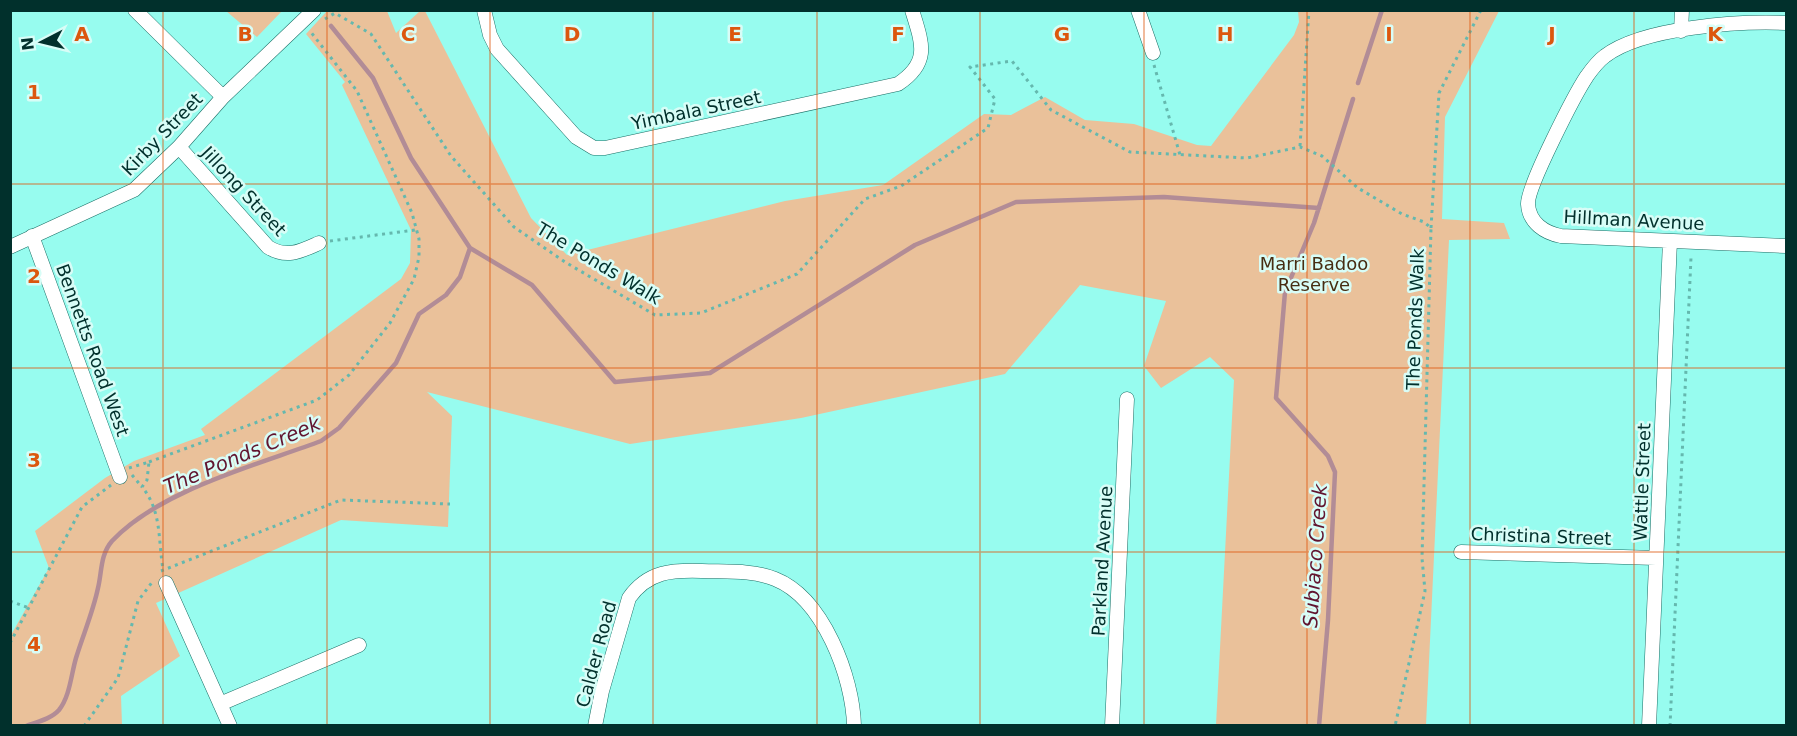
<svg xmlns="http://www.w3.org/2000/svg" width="1797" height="736" font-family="'DejaVu Sans',sans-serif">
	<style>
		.green { fill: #eac19a }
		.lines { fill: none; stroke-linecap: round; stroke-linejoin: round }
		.stream { stroke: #b28c96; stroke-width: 4.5 }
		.minor-casing { stroke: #1b6f66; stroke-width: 15 }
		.path { stroke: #65b8ae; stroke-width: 3; stroke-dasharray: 3 4.5; stroke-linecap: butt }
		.minor { stroke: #fff; stroke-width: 14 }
		.grid { fill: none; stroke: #dc570e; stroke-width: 1.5; stroke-opacity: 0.55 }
		.labels { text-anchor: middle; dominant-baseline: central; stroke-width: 5; stroke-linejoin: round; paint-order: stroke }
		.street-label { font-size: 18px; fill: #01302c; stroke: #d8fdf7 }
		.park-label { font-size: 18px; fill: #472d12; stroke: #d8fdf7 }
		.water-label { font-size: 20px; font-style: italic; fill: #62152f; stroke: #d8fdf7 }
		.grid-label { font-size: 20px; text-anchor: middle; font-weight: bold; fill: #dc570e; stroke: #d8fdf7; stroke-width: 5; stroke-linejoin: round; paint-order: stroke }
	</style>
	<rect width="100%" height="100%" fill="#97fcef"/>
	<path class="green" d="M226,11H282L257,37Z
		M327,11H387L396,33L420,11H425L531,218L567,255L785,201L883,185L984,114L1011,115L1045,97L1085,120L1134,124L1197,145L1211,146L1294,35L1299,22L1298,11H1499L1445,117L1442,219L1504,223L1510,239L1449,240L1426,725H1216L1234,380L1210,357L1161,388L1144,366L1166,301L1080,285L1005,374L801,418L630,444L427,392L452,416L448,527L341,520L156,603L180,656L121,696L122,725L11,726V635L49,568L35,531L105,478L134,461L205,435L201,429L401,279L410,263L411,230L342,85L345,82L306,34Z"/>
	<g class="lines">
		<path class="stream" d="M331,26L373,78L411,158L470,248
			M1358,83L1382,10
			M26,726C37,722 51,719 59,710C70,696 71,675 76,658C83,635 93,612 98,588C102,572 100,555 112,541C160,490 257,465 321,441L339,428L396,363L419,314L446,295L460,277L470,248L532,285L615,382L710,373L915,245L1016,202L1164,197L1319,208
			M1319,726L1328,620L1335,472L1328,456L1276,398L1285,292L1314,223L1353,99"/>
		<defs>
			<path id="minor" d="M135,10L223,97
				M484,10L490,35L497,49L576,137L594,148H605L898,84C931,62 922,43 912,10
				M1138,10L1153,53
				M1786,23C1740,21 1643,27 1605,56C1598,61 1592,69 1587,76C1575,94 1527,187 1528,204C1529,223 1545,233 1561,236L1786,246
				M1681,31L1682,10
				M179,147L268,247C287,259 301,251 319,243
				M32,236L120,477
				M10,247L134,190L179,147L223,97L314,10
				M1461,552L1656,558
				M166,583L230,726
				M220,704L359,645
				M595,726L602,691L629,598C648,571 672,570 702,571C726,572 753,570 775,579C823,598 853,677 854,726
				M1112,726L1127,399
				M1649,726L1670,241"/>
		</defs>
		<use href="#minor" class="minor-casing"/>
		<path class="path" d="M325,19L335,13L371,34L451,156L514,227L565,262L655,315L701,313L797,274L865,199L901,186L988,128L995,99L970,67L1012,61L1051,110L1130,152L1247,158L1300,147L1322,156L1358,188L1402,214L1424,222L1431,228L1422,558L1425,591L1395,726
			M1154,65L1180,155
			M1300,146L1309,10
			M1431,228L1439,93L1481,10
			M330,241L415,230
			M149,462L317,400L349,375L390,323L414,279L419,257V239L412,213L357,91L310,31
			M129,468L149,462L147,480L142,487C162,511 158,540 163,569
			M132,475L142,487
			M161,571L341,500L450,504
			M10,601L29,608
			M10,643L82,507L111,485
			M84,726L118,678L138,601L153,581
			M1670,726L1691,257"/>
		<use href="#minor" class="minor"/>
	</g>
	<path class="grid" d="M163,10V726M327,10V726M490,10V726M653,10V726M817,10V726M980,10V726M1144,10V726M1307,10V726M1470,10V726M1634,10V726M10,184H1786M10,368H1786M10,552H1786"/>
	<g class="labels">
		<g class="street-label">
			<text transform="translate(696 110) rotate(-12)">Yimbala Street</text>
			<text transform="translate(162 134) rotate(-46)">Kirby Street</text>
			<text transform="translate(244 191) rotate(47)">Jillong Street</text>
			<text transform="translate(1634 220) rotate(3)">Hillman Avenue</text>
			<text transform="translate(599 263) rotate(31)">The Ponds Walk</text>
			<text transform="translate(1415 319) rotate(-88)">The Ponds Walk</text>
			<text transform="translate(93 350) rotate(70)">Bennetts Road West</text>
			<text transform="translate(1642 482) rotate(-88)">Wattle Street</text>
			<text transform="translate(1541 536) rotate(2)">Christina Street</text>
			<text transform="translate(1102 561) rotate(-87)">Parkland Avenue</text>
			<text transform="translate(596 654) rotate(-75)">Calder Road</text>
		</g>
		<g class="park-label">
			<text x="1314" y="263">Marri Badoo<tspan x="1314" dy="21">Reserve</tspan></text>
		</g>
		<g class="water-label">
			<text transform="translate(242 455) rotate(-23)">The Ponds Creek</text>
			<text transform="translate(1315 556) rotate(-86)">Subiaco Creek</text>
		</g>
	</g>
	<g class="grid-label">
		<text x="82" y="41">A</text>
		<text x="245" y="41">B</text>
		<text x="408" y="41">C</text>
		<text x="572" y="41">D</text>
		<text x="735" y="41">E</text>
		<text x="898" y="41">F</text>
		<text x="1062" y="41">G</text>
		<text x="1225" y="41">H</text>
		<text x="1389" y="41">I</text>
		<text x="1552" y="41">J</text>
		<text x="1715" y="41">K</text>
		<text x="34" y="99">1</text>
		<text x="34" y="283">2</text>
		<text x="34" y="467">3</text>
		<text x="34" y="651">4</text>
	</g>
	<rect width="1797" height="736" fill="none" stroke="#01302c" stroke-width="24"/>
	<g transform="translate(42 42) rotate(263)" stroke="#d8fdf7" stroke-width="4.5" paint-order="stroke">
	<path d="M0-4.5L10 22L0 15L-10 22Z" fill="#01302c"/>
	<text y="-9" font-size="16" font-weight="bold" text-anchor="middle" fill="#01302c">N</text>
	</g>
</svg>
